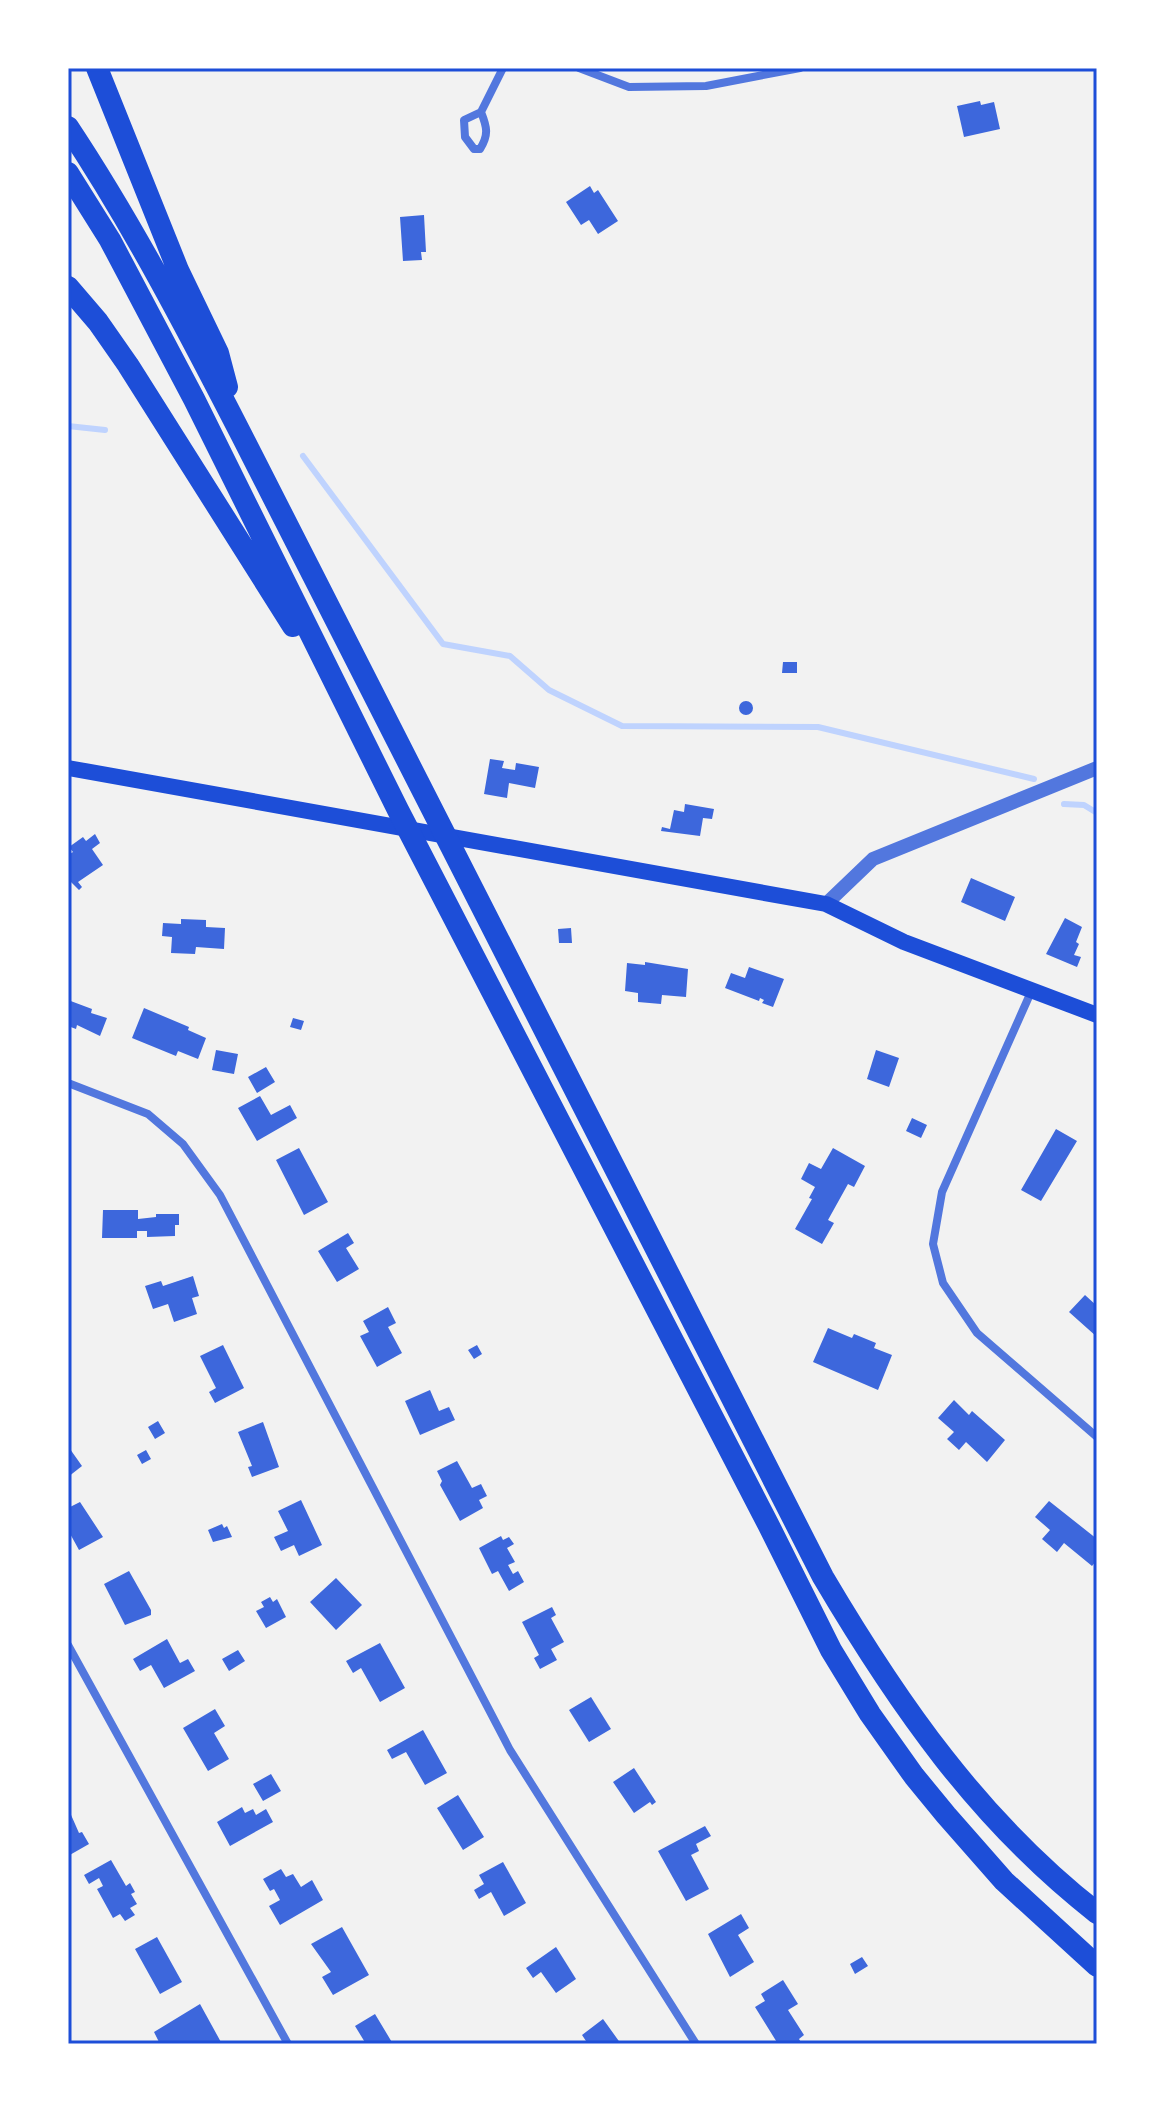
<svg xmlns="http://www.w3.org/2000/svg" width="1165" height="2112" font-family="'Archivo Narrow',sans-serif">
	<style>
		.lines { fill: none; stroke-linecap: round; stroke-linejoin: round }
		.stream { stroke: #bfd3fe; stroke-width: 6 }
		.building { fill: #3d67dc }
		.minor { stroke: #5277de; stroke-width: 8 }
		.tertiary { stroke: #5277de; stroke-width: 14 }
		.secondary { stroke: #1d4ed8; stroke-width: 16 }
		.motorway { stroke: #1d4ed8; stroke-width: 22 }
		.neatline { fill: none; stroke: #1d4ed8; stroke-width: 3 }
	</style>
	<rect width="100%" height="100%" fill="#f2f2f2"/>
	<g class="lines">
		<path class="stream" d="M68,426L105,430
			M303,456L443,644L510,656L549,690L622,726L818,727L1034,779
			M1064,804L1084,805L1097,813"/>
	</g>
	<path class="building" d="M980,101L981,105L994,102L1000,129L964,137L957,106Z
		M590,186L594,193L598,190L618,221L598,234L589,220L581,225L566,202Z
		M424,215L426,252H421L422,260L403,261L400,217Z
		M783,662H797V673H782Z
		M739 708a7 7 0 1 1 14 0a7 7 0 1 1-14 0Z
		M490,759L504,761L502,768L515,770L516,763L539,767L535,788L509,783L507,798L484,794Z
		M685,804L714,809L712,819L703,818L700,836L661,831L662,827L670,829L674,810L684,812Z
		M95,834L100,843L92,849L103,865L78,882L82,887L79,890L68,879V855L73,852L69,847L83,837L86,841Z
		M971,878L1015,897L1005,921L961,902Z
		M1065,918L1082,927L1076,942L1079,944L1074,955L1081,957L1077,967L1046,954Z
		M181,919L206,920V927L225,928L224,949L196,947L195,954L171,953L172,937L162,936L163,923L181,924Z
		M571,928L572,943H559L558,929Z
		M645,962L688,969L686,997L662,995L661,1004L638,1002V993L625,991L627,963L645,965Z
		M749,967L784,979L773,1007L762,1003L764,1000L760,998L759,1001L725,988L731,973L745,978Z
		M68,1000L92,1009L91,1013L107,1018L100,1036L77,1025L76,1029L68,1026Z
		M144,1008L189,1027L188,1030L206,1038L198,1059L178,1051L176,1056L132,1038Z
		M293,1018L304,1021L301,1030L290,1027Z
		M216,1050L238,1054L234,1074L212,1070Z
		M876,1050L899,1058L889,1087L867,1079Z
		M266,1067L275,1082L257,1093L248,1077Z
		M260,1096L271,1115L290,1105L297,1118L257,1141L238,1108Z
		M912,1118L927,1125L921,1138L906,1131Z
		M1056,1129L1077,1141L1041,1201L1021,1190Z
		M299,1148L328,1202L304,1215L276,1160Z
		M833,1148L865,1166L854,1187L848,1184L828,1220L834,1223L822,1244L795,1229L812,1199L809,1198L815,1187L801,1179L809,1163L821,1169Z
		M103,1210H138V1219L156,1217V1214H179V1225H175V1236L147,1237V1231H137V1238H102Z
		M348,1233L354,1243L346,1248L359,1269L337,1282L318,1251Z
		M193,1276L199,1296L192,1298L197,1314L174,1322L168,1304L153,1309L145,1286L161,1281L163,1286Z
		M1085,1295L1097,1306V1337L1069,1312Z
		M388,1307L396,1323L388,1327L402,1353L377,1367L360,1336L369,1332L363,1321Z
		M828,1328L852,1338L854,1334L876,1343L874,1348L892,1355L878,1390L813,1362Z
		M223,1345L244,1388L215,1403L209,1392L216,1388L200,1356Z
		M477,1345L482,1354L474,1359L468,1350Z
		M430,1390L439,1411L449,1407L455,1420L420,1435L405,1401Z
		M954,1400L969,1415L972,1411L1005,1440L987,1462L966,1442L959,1450L947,1439L954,1432L938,1418Z
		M158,1421L165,1433L155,1439L148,1427Z
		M263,1422L279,1467L252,1477L248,1467L252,1466L238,1432Z
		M70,1449L82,1466L68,1477V1451Z
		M146,1450L151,1459L142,1464L137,1455Z
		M457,1461L472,1488L481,1484L487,1496L479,1500L483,1508L460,1521L440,1485L442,1481L437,1471Z
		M301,1500L322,1545L299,1556L294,1545L281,1551L274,1537L288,1531L278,1511Z
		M1049,1501L1097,1539V1560L1092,1566L1064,1543L1057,1552L1042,1539L1050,1530L1035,1517Z
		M80,1502L103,1537L79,1550L68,1530V1508Z
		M222,1524L224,1528L227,1526L232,1537L213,1542L208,1530Z
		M501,1536L503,1540L509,1537L514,1544L507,1548L515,1562L508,1565L513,1574L518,1571L524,1582L509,1591L498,1571L492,1574L479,1548Z
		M129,1571L151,1610V1615L125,1625L104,1584Z
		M336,1578L362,1605L336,1630L310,1602Z
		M270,1597L273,1602L277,1599L286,1617L266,1628L256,1611L264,1607L261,1602Z
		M552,1607L556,1615L551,1618L564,1642L551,1649L557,1660L540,1669L534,1658L539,1655L522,1622Z
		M167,1639L180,1663L188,1659L195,1671L164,1688L151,1665L140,1671L133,1659Z
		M380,1643L405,1688L380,1702L361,1668L353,1673L346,1661Z
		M238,1650L245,1661L229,1671L222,1659Z
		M591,1697L611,1729L589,1742L569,1710Z
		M215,1709L225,1726L214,1733L229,1759L208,1771L183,1728Z
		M423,1730L447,1773L425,1785L406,1752L392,1759L387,1750Z
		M634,1768L656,1802L652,1805L650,1802L634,1813L613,1782Z
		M271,1774L281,1791L263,1801L253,1784Z
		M458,1795L484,1837L463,1850L437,1808Z
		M242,1807L245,1813L253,1809L256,1815L266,1809L273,1822L230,1846L217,1822Z
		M68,1808L79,1833L82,1832L89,1844L68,1856Z
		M705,1826L711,1836L696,1844L699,1851L691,1855L709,1889L686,1901L658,1851Z
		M111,1860L126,1886L130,1883L135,1892L131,1894L137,1904L130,1908L135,1915L125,1921L120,1914L113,1918L97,1889L103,1886L99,1878L89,1884L84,1875Z
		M503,1862L526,1903L504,1916L491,1892L479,1899L474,1890L484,1884L479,1875Z
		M281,1869L286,1877L293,1874L301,1887L312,1880L323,1900L280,1925L269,1906L280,1900L274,1889L270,1891L263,1879Z
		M741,1914L749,1928L738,1935L754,1962L730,1977L708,1934Z
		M342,1927L369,1975L333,1995L322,1977L331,1972L311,1944Z
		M157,1937L182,1982L160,1994L135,1949Z
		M556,1947L576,1979L556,1993L541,1972L533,1978L526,1968Z
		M862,1957L868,1966L855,1974L850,1964Z
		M783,1980L798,2004L788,2010L804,2035L799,2039L802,2044H778L755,2007L765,2001L761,1994Z
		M200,2004L222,2044H160L154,2032Z
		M375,2014L393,2044H366L355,2026Z
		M603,2019L621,2044H588L582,2035Z"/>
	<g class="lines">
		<path class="minor" d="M579,68L629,87L706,86L800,68
			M481,112C487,127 489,135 480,149H474L465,137L464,120L481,112L503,68
			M1031,992L942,1192L933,1244L943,1283L977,1333L1097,1437
			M68,1083L148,1114L183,1144L220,1195L510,1750L696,2044
			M68,1645L288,2044"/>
		<path class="tertiary" d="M826,904L873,859L1097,768"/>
		<path class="secondary" d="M68,768L826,904L904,942L1097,1015"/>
		<path class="motorway" d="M97,68L178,270L218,353L227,387
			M68,127C133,225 187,329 241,434L823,1577C898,1704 979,1821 1097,1913
			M68,173L110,240L194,399L398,810L768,1524L831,1650L870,1714L914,1776L946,1815L1004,1881L1097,1966
			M68,287L98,322L128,365L293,626"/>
	</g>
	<rect width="1165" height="2112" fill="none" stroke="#ffffff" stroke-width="140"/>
	<rect x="70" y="70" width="1025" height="1972" class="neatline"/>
</svg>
